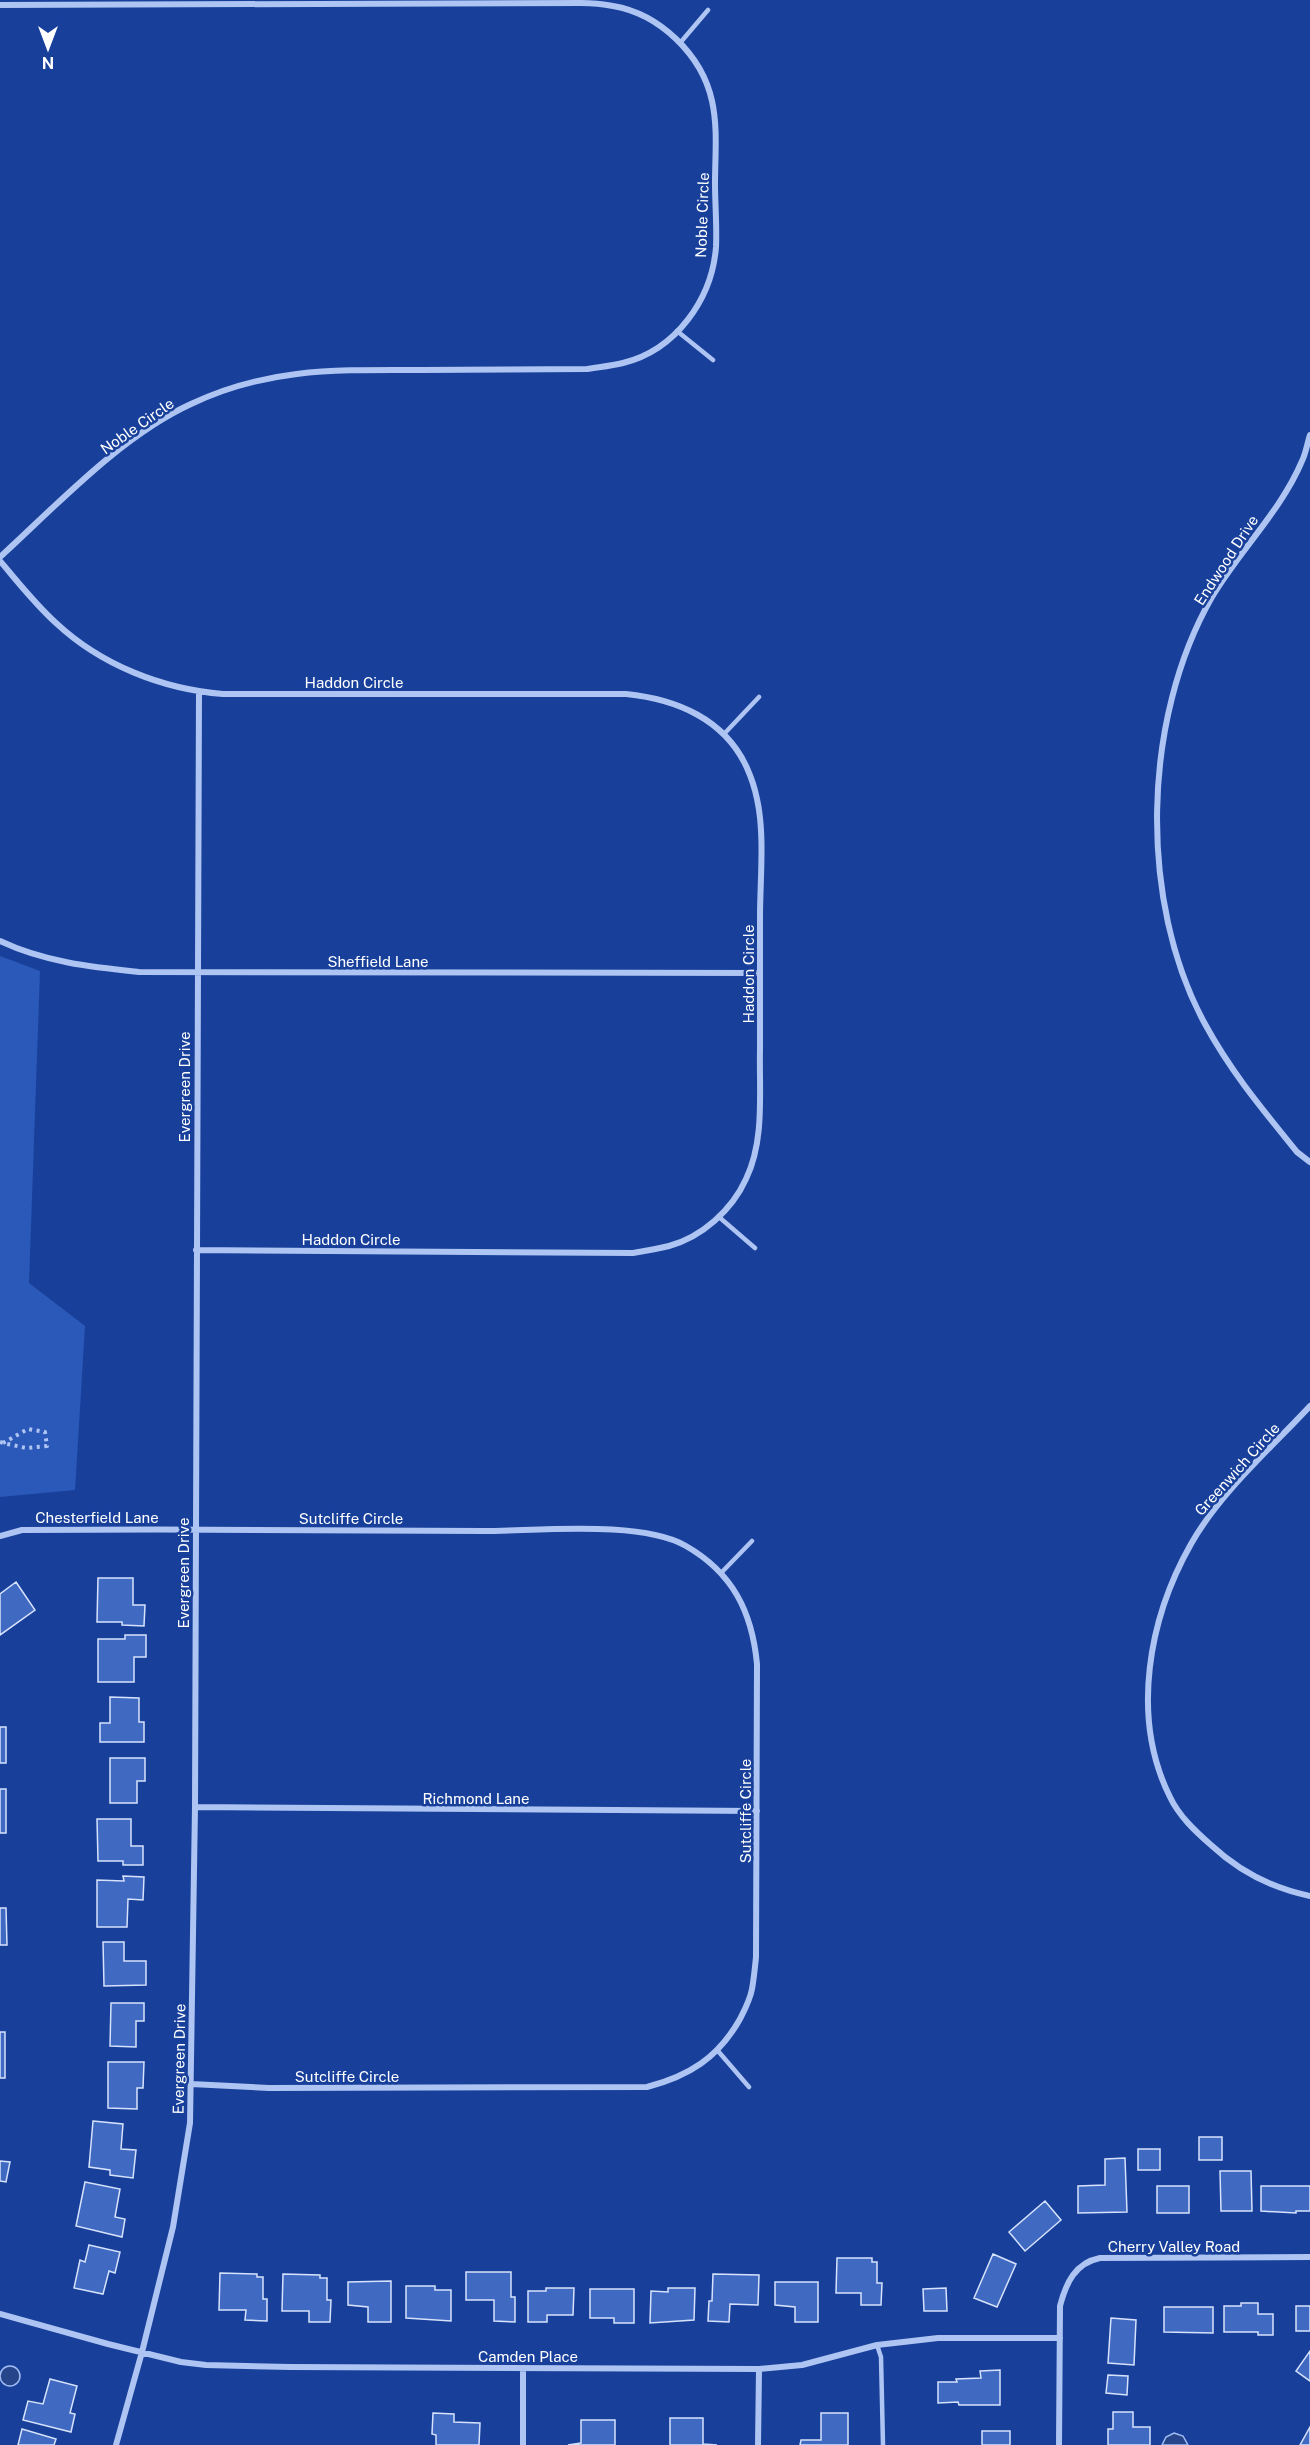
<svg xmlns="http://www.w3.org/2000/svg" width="1310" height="2445" font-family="'Public Sans',sans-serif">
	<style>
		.green { fill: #2b59b9 }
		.water { fill: #27458a; stroke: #a1bdf4; stroke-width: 1.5 }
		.building { fill: #4069c1; stroke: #d6e2fc; stroke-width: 1.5 }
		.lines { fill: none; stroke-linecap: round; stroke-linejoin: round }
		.path { stroke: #aec4f2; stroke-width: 4; stroke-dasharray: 3 4.5; stroke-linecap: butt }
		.service { stroke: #aec4f2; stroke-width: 4.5 }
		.minor { stroke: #aec4f2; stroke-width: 6 }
		.labels { text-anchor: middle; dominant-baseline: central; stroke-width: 5; stroke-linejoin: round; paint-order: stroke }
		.street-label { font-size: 15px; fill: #fff; stroke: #18409b }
	</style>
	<rect width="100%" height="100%" fill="#18409b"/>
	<path class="green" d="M0,956L40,971L29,1283L85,1326L75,1490L0,1497Z"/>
	<path class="water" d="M0 2376a10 10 0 1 1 20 0a10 10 0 1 1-20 0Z
		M1174,2433L1183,2436L1188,2445H1162L1166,2437Z"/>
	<path class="building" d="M98,1578H133V1605H145L144,1626L122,1625V1622H97Z
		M16,1582L35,1610L0,1635V1594Z
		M125,1635H146V1657H134V1682H98V1639H125Z
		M110,1697L139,1698V1722H144V1742H100V1723H110Z
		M0,1727H6V1763H0Z
		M110,1758H145V1781H137V1803H110Z
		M0,1789H6V1833H0Z
		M97,1819H131V1846H143V1865H123V1861H98Z
		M123,1876L144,1877L143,1900L128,1899L127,1927H97V1880L124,1881Z
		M0,1908H6L7,1945H0Z
		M103,1942H124V1961H146V1985L104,1986Z
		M111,2003H144V2021H136V2047L110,2046Z
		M0,2032H5V2078H0Z
		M108,2062H144L143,2088H137V2109L108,2108Z
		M93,2121L123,2124L121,2149L136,2150L133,2178L110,2175V2170L89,2167Z
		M1199,2137H1222V2160H1199Z
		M1138,2149H1160V2170H1138Z
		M1125,2158L1127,2212L1078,2213V2186L1105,2185V2159Z
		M0,2161L10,2162L6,2182L0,2181Z
		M1220,2171H1251L1252,2211H1221Z
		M85,2182L120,2189L115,2217L125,2219L122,2237L76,2226Z
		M1157,2186H1189V2213H1157Z
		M1261,2186H1310V2211H1296V2213L1261,2211Z
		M1045,2201L1061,2220L1025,2251L1009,2232Z
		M89,2245L120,2252L115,2273L109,2271L103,2294L74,2288L80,2260L85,2262Z
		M993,2254L1016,2264L997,2307L974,2298Z
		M837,2258H872V2262H877V2283H882L881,2305H861V2293H836Z
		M466,2272H511V2297H515V2322L494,2321V2300H466Z
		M220,2273L257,2274V2277H263V2299H267V2321L245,2320L246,2310H219Z
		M283,2274L320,2275V2278H327V2300H331L330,2322H309V2311H282Z
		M713,2274L759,2275L758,2305L730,2304L729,2322L708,2321L709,2301H712Z
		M391,2281V2322H368V2307L348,2305V2282Z
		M775,2282H818V2322H795V2307L775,2305Z
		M406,2286H435V2290H451V2321L406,2318Z
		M546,2288H574L573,2315H547V2322H528V2291H546Z
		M668,2288H695L694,2320L650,2323L651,2291L668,2292Z
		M946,2288L947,2311H924L923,2289Z
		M590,2289H634V2323H614V2318H590Z
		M1241,2303H1258V2314H1273V2335H1258V2332H1224V2306H1241Z
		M1296,2306H1310V2331H1296Z
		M1164,2307H1213V2333L1164,2332Z
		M1111,2318L1136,2320L1134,2365L1108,2363Z
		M1310,2351V2381L1296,2371Z
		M1000,2370V2405H959L958,2402L938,2403V2382H957L956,2379L981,2378L980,2371Z
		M1108,2375L1128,2376L1127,2395L1106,2393Z
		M50,2379L77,2386L70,2413L75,2414L71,2432L23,2420L28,2401L43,2404Z
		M1113,2412H1133V2427H1150V2445H1108V2429H1113Z
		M433,2413L454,2414V2422L480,2423L479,2445H436V2435L432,2434Z
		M821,2413H848V2445H800L801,2440H821Z
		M670,2418H703V2444L717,2445H670Z
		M581,2420H615V2445H568L581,2443Z
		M1310,2427V2445H1300Z
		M22,2429L56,2439L54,2445H18Z
		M982,2431H1010V2445H982Z"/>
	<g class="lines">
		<path class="path" d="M0,1442L3,1443L26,1448L47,1446L45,1432L28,1429L3,1443"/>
		<path class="service" d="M680,43L708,10
			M677,331L713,360
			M724,734L759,697
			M719,1217L755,1248
			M721,1573L752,1541
			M718,2051L749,2087
			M877,2345L881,2357L883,2445"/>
		<path class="minor" d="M0,5L581,3C592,3 603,4 613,6C660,14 702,55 712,101C718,128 715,156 715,183C715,204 717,226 716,247C712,299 676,350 623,363C611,366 599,367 587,369C532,369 478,370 423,370C339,370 269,367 191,404C121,436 57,505 0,557
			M1310,435C1307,444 1306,453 1302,461C1281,511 1239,551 1212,597C1142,719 1138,901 1205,1024C1231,1072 1263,1110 1297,1152L1310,1162
			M0,561C18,582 35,604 56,623C101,665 162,689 223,694H626C676,699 725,719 747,768C751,777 755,789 757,799C765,835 760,880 760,917C760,961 760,1005 760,1049C759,1091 765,1140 746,1179C732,1210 702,1237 669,1246C657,1249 645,1251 633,1253L196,1250
			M0,941C44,962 91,967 139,972L760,973
			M1310,1406C1271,1448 1219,1494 1191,1544C1149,1618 1130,1717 1170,1797C1179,1816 1195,1831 1211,1845C1240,1872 1271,1888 1310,1896
			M0,1536L22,1530C176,1529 330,1530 484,1531C538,1531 641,1520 686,1546C733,1573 752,1612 757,1664L756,1957C755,1967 754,1978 752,1989C750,2000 745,2009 740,2019C718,2058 689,2076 647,2087L269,2088L191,2084
			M195,1807L757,1811
			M0,2314L108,2344L181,2362L206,2365L291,2367L759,2369L802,2365L877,2345L938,2338H1060
			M523,2368V2445
			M116,2445L142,2352L173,2227L190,2123L195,1807L199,692
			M758,2445L759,2369
			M1059,2445L1060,2306C1066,2283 1075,2263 1100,2258L1310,2257"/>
	</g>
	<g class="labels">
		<g class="street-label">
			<text transform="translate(702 215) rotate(-88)">Noble Circle</text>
			<text transform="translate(137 426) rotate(-35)">Noble Circle</text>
			<text transform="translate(1226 560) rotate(-57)">Endwood Drive</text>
			<text x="354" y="682">Haddon Circle</text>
			<text x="378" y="961">Sheffield Lane</text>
			<text transform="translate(748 974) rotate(-90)">Haddon Circle</text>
			<text transform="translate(184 1087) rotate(-90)">Evergreen Drive</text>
			<text x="351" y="1239">Haddon Circle</text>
			<text transform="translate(1237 1469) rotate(-48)">Greenwich Circle</text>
			<text x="97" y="1517">Chesterfield Lane</text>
			<text x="351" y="1518">Sutcliffe Circle</text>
			<text transform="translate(183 1573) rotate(-90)">Evergreen Drive</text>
			<text x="476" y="1798">Richmond Lane</text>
			<text transform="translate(745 1811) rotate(-90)">Sutcliffe Circle</text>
			<text transform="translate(179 2059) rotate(-89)">Evergreen Drive</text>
			<text x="347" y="2076">Sutcliffe Circle</text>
			<text x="1174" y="2246">Cherry Valley Road</text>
			<text x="528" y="2356">Camden Place</text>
		</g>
	</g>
	<g transform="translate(48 48) rotate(180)" stroke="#18409b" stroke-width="4.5" paint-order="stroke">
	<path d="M0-4.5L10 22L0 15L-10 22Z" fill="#ffffff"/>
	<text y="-9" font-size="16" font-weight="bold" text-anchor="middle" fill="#ffffff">N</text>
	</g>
</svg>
